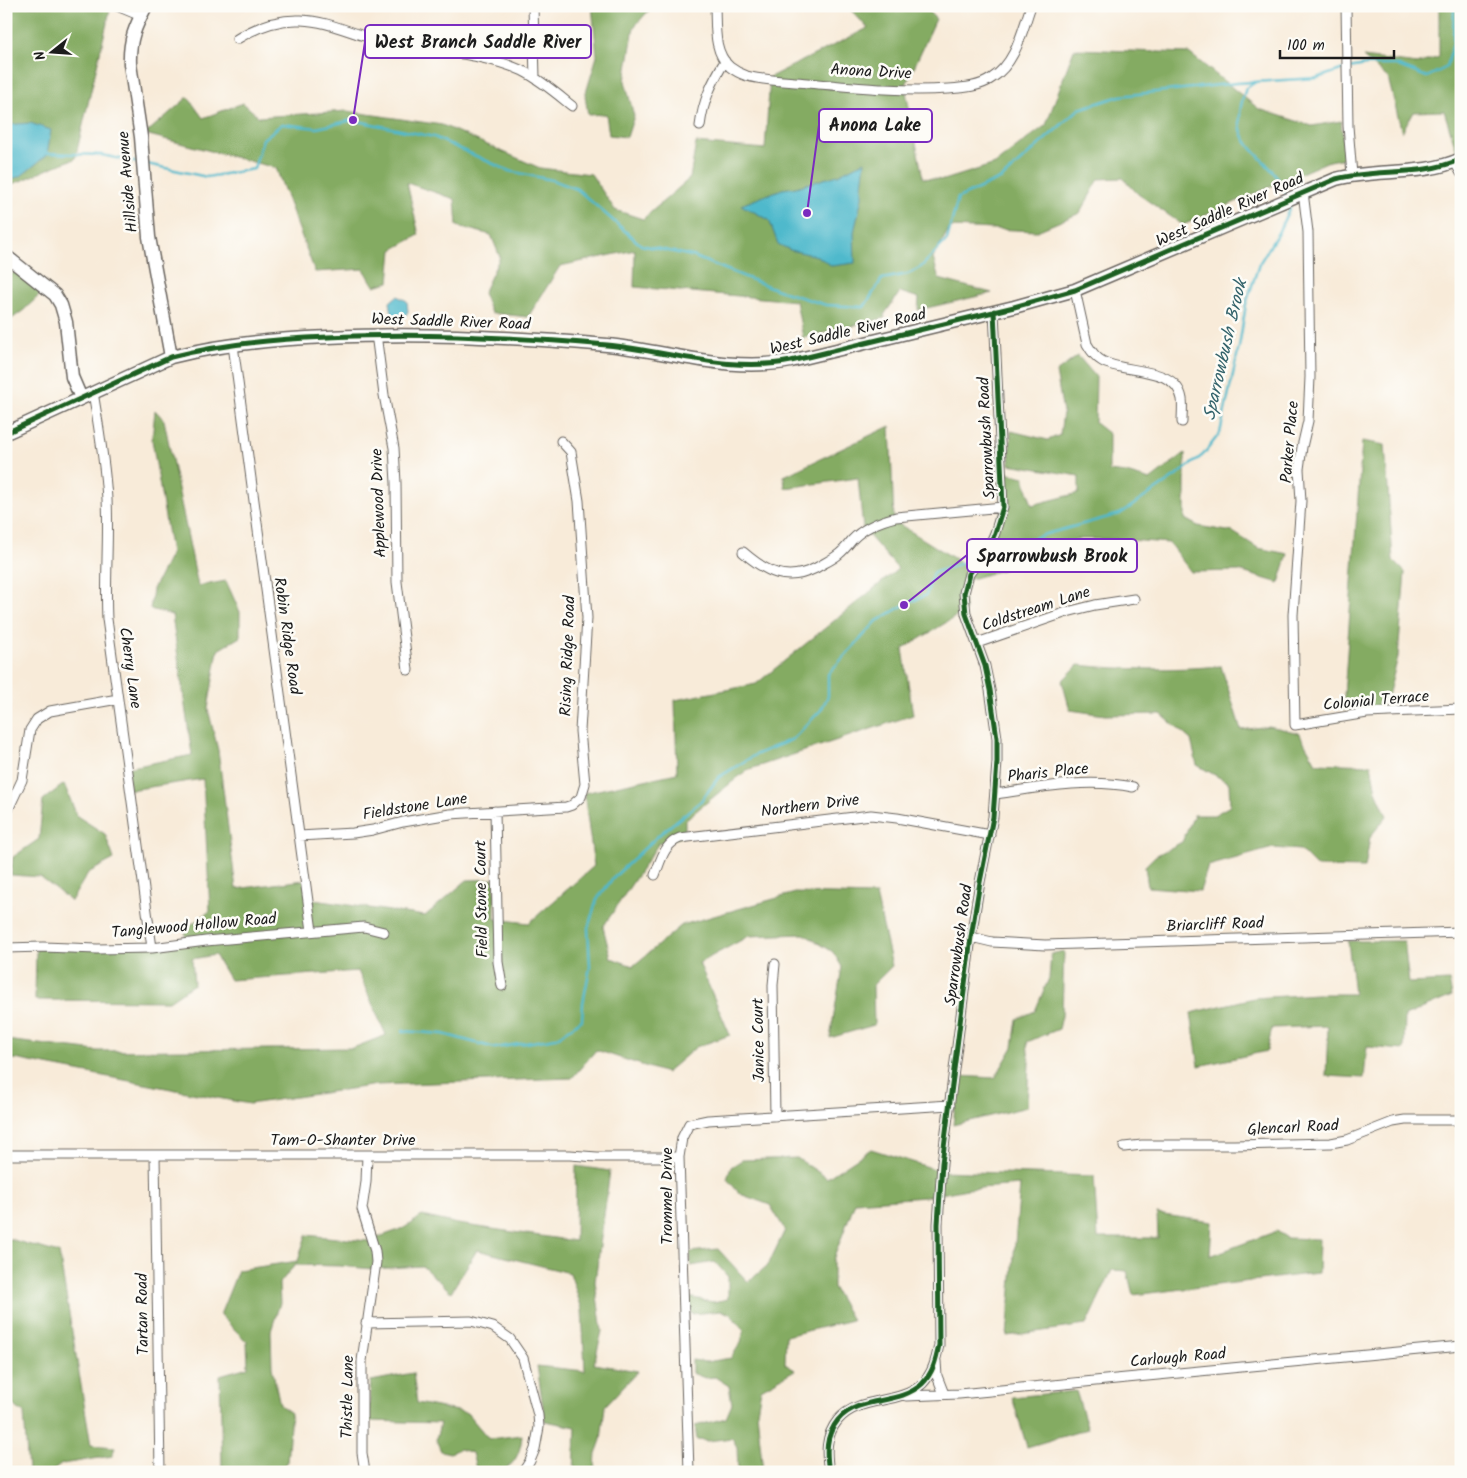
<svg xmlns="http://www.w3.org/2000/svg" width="1467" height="1478" font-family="Kalam,sans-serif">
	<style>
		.forest { fill: #84ab62; stroke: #50643f }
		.water { fill: #4fb9cc; stroke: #366a74 }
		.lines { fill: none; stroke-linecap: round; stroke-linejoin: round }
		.stream { stroke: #4fb9cc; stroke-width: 2.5 }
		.street-casing { stroke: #69645e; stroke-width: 11 }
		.secondary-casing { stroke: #69645e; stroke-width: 15 }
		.street { stroke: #fff; stroke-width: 9 }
		.secondary { stroke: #fff; stroke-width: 12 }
		.cycleway-casing { stroke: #fdfcf7; stroke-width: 8 }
		.cycleway { stroke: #1b5e20; stroke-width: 5 }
		.labels { text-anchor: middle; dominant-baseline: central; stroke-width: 5; stroke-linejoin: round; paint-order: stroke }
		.street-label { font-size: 16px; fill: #1c1c1c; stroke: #fdfcf7 }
		.water-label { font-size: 18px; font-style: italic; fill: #33636b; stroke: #fdfcf7 }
		.leader { fill: none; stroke: #7b2cbf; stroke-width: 2 }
		.callout-dot { fill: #7b2cbf; stroke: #fdfcf7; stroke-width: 2 }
		.callout { fill: #fdfcf7; stroke: #7b2cbf; stroke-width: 2 }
		.callout-label { font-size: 18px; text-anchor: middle; font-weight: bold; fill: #1c1c1c }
	</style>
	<rect width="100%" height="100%" fill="#fdfcf7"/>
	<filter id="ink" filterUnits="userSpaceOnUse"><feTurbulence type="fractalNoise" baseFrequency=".02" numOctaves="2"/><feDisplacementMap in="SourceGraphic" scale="10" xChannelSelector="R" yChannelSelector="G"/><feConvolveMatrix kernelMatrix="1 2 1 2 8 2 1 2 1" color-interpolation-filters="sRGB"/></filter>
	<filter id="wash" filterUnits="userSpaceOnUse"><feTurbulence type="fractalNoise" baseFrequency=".0096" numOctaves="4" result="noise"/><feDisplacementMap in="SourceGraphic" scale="20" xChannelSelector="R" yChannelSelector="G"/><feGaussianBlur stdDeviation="1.12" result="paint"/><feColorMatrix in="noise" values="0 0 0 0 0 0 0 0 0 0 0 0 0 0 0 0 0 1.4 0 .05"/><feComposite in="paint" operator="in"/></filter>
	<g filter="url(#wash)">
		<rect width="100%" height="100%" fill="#f8ebd9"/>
		<path class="forest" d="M6,6H111L75,159C51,166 30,179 6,186Z
			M592,6L652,7L634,27L625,81L634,116L627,137L609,135L606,114L588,115L585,96L597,56Z
			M847,6H923L936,19L905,87L923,178L944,180L995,164L1046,125L1074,49L1189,53L1259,109L1312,126L1341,121L1345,158L1329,161L1183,225L1138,194L1123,178L1099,179L1080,213L1037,231L950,227L933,258L939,279L992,293L918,310L919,298L900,292L884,315L885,318L803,338L796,301L634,287L635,250L560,266L528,317L491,313L483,293L500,257L491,235L457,226L455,199L407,183L419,235L392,250L389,282L374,286L364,269L315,272L276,168L145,134L188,97L203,118L243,103L259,117L347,111L442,125L540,168L591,174L615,210L643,219L690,178L696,143L765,149L770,77L868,28Z
			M1439,6H1461V150L1457,152L1444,111L1413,112L1402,132L1388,78L1363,57L1417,64L1439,57Z
			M15,272L47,288L24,310L6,323V277Z
			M1078,356L1096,377L1095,423L1109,434V471L1126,473L1150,480L1185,453V519L1198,526L1233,532L1258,548L1288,554L1279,583L1239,571L1191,572L1169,543L1115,539H1075L1063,552L964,581L965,611L903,649L913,715L747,770L685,820V836L659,843L603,927L611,958L633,966L682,925L795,893L876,895L892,966L873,985L874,1025L830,1038L842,967L833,952L804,934L749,936L699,963L730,1035L696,1047L666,1073L596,1050L572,1078L377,1085L249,1104L15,1059L6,1060V1040L97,1051L353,1048L386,1035L358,971L230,980L215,955L192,959L194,984L169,1001L35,1000L36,949L186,942L185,929L210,911L203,779L130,790L127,768L192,755L172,615L150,609L153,589L171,553L152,440L155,410L164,420L198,586L226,581L240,612V637L218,650L208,709L218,750L236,889L304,880L307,899L425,916L467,880L495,879V919L529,923L594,866L584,793L677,773L675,700L756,684L898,569L863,529L858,478L785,488L784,476L890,426L894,521L968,567L1005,505L1002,472L1024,477L1032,505L1079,493V476L1009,464L1011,431L1048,440L1060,435L1063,412L1056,372Z
			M1362,441L1385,445L1393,560L1405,572L1398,657L1386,704L1343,710Z
			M1078,665C1126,670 1173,670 1221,666L1241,730L1269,726L1299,733L1316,763L1371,765L1376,791L1387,816L1370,837L1365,868L1317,867L1300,850L1273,848L1208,866L1200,891L1148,887L1145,866L1155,856L1182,842L1194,815H1214L1230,806L1229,783L1197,765L1191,740L1161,714L1105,715L1070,710L1062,681Z
			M64,784L77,816L105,834L114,859L88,873L71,901L40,877L11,875L13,857L39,839L43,800Z
			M1348,941H1404L1409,983L1449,981L1452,996L1405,1016L1404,1050L1367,1047L1364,1078L1326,1076L1328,1026L1272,1028L1267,1051L1199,1066L1191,1013L1254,998L1317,994H1354Z
			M1064,951L1062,1016L1059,1029L1027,1042L1029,1062L1027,1107L953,1125L958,1076L995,1078L1013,1047L1017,1019L1035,1011L1049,978L1051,954Z
			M871,1149L941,1171L1094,1176L1098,1238H1158L1157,1214L1212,1222L1210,1256L1277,1231L1287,1238L1319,1239L1318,1273L1133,1295L1127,1271L1112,1270L1086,1325L1007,1336L1020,1185L967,1189L925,1197L855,1202L833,1260V1287L852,1320L786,1336L785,1364L795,1370L761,1389L757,1412L763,1472H738L737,1447L732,1438L708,1441L697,1440L695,1426L726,1418L732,1404L729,1386L715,1377L705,1378L692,1373V1360L706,1362L731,1358L741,1342L744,1330L730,1314L721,1311L691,1314L688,1297L713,1302L728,1299V1277L715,1262L691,1266L690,1252L718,1249L748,1282L768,1265L785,1230L770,1205L740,1194L727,1179L731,1167L742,1160L797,1158L827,1178Z
			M576,1166L610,1171L595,1282L602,1331L594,1364L638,1371L605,1406L601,1440L596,1454L595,1469L597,1472H574L576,1427L545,1421L537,1366L585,1371L582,1309L570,1273L477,1250L451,1292L422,1266L372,1269L340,1266L295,1265L279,1284L280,1303L271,1331L272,1367L280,1405L291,1413L287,1463L279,1472H222L220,1375L248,1367L247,1342L220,1315L238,1270L298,1261L306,1235L368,1241L404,1228L422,1216L458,1224L575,1241Z
			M6,1238L59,1253L91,1445L115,1447L112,1456L62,1464L51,1472H28L24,1413L6,1400Z
			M413,1373L417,1403L467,1413L489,1439L522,1435C521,1451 515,1468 497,1472C491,1473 483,1472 477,1472L472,1453L459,1449L450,1453L441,1451L436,1440L440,1423L368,1421L371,1381Z
			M1076,1391L1088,1429L1027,1447L1012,1397Z"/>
		<path class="water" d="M30,123L51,130L47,155L21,176L6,181V125Z
			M865,161L862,186V198L854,232L855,263L832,266L817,256L790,250L778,244L769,220L741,205L782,189L796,187L838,175Z
			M397,296L407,301L408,312L402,319L392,315L390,302Z"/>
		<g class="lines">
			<path class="stream" d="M1349,68L1366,65H1396L1427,77L1447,67L1453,43L1454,9L1459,6
				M1256,82L1246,88C1223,152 1269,148 1286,195
				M45,153L102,155L139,163
				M147,164L207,177L254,169L263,139L282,124L317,128L353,120L434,137L509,171L552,180L577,189L641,245L692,256L778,290L826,305L864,307L882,279L908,274L921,267L947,240L958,198L1002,178L1079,109L1120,96L1237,83L1317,78L1344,69
				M987,554L1046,534L1120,514L1176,476L1203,455L1220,433L1239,347L1246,304L1259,264L1278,233L1290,207L1289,202
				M403,1031L443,1034L495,1048L556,1038L582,1020L583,1003L590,967L588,928L597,899L615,876L660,834L700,802L719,777L755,755L793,739L821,710L828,696V674L877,621L904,605L926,595L933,573L977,558"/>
		</g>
	</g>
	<g filter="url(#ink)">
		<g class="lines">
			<defs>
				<path id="street" d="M117,6L141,16
					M533,6L535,78
					M715,6C716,27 713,52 730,67C735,71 741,74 747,76C766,81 788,81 807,83C854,87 901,92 948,89C963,88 980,87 992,78C1016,63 1022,31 1031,6
					M1346,6L1348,126L1352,175
					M237,39C256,27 278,19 301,20C330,21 354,35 382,41C428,52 479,51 523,71C541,80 557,94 572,106
					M700,126C703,101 712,82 725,61
					M1455,162L1461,173
					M1303,192L1308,232L1310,377L1308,421L1302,447L1299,469L1301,501L1293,615L1295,725L1367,713L1461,709
					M1075,290L1087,344C1091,351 1095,357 1102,361C1124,374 1176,365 1182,399C1183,406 1182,414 1182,422
					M376,334L384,395L394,448L396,483L397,582L408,670
					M233,345L312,931
					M93,392C99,428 105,463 107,499C109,539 105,579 107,619L152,948
					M743,552C766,572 786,583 816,568C824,563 832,560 839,554C844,550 848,545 852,540C864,527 880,521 896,517L1003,507
					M977,643L1067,612L1095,605L1134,599
					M996,794C1042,787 1087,778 1133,787
					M495,811L498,962L502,986
					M6,814L22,780L30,730L37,719L50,711L118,699
					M299,836L353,833L373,830L403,822L450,814L566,807L572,805L581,797L585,784L580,731L587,618L579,501L571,452L561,441
					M655,875C661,860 664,844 680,838L871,815L897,818L990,835
					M971,937L992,942L1045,945L1461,932
					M6,948L43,947L97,949L152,948L206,941L364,927L384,932
					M775,964L773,985L775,1116
					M1124,1147L1142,1145H1234L1331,1143L1347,1140L1393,1122L1405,1120H1461
					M6,1155H570L597,1157H679
					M155,1155L160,1472
					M366,1323L471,1321L493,1327L510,1339L523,1358L538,1415L539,1427L535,1449L530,1461L523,1472
					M936,1361L937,1376L944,1394
					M906,1396L959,1394L1461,1346
					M365,1472L362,1453V1361L376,1262L375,1251L362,1209L366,1182L367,1155
					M689,1472L679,1157L682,1138L689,1124L708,1120L950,1105
					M829,1472C826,1453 825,1436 838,1420C859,1395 898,1406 922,1384C933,1373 936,1360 939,1345L938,1224L942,1163L971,937L980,882L993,817L997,762V738L990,690L985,666L966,614L964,593L969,574L989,547L995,533L1003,507L994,311"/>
				<path id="secondary" d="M146,6C135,27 129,40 130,64L141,137L149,237L171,357
					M6,256L55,295L61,305L66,322L72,377L81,398
					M6,433L171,357C222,344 275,339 328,337C421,332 514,337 607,345C669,351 728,373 791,361L1014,307L1075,290L1336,179C1376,168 1422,177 1461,159"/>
			</defs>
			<use href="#street" class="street-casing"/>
			<use href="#secondary" class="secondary-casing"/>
			<use href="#street" class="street"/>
			<use href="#secondary" class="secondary"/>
			<defs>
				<path id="cycleway" d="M6,433L171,357C222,344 275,339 328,337C421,332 514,337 607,345C669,351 728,373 791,361L1014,307L1075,290L1336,179C1376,168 1422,177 1461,159
					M829,1472C826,1453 825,1436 838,1420C859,1395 898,1406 922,1384C933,1373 936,1360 939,1345L938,1224L942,1163L971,937L980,882L993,817L997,762V738L990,690L985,666L966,614L964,593L969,574L989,547L995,533L1003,507L994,311"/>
			</defs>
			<use href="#cycleway" class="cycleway-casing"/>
			<use href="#cycleway" class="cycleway"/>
		</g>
	</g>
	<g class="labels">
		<g class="street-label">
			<text transform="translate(871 72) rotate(3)">Anona Drive</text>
			<text transform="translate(128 182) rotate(-95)">Hillside Avenue</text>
			<text transform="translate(1230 210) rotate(-24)">West Saddle River Road</text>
			<text transform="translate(451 322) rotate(2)">West Saddle River Road</text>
			<text transform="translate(848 332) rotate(-13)">West Saddle River Road</text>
			<text transform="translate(987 438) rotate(-93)">Sparrowbush Road</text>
			<text transform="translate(1290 442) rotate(-85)">Parker Place</text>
			<text transform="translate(379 503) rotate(-92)">Applewood Drive</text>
			<text transform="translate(1036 609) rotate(-18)">Coldstream Lane</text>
			<text transform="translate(287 636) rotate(82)">Robin Ridge Road</text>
			<text transform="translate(568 656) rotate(-88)">Rising Ridge Road</text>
			<text transform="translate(130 668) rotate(82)">Cherry Lane</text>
			<text transform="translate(1376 701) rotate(-5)">Colonial Terrace</text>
			<text transform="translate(1048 773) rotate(-6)">Pharis Place</text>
			<text transform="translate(810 806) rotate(-7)">Northern Drive</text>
			<text transform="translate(415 807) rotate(-9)">Fieldstone Lane</text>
			<text transform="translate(482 899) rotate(-91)">Field Stone Court</text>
			<text transform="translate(1215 925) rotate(-2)">Briarcliff Road</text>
			<text transform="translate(194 926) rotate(-5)">Tanglewood Hollow Road</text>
			<text transform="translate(959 945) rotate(-82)">Sparrowbush Road</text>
			<text transform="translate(759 1040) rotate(-91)">Janice Court</text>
			<text transform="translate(1293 1128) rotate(-3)">Glencarl Road</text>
			<text x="343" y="1140">Tam-O-Shanter Drive</text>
			<text transform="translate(667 1196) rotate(-90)">Trommel Drive</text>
			<text transform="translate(143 1314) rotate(-91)">Tartan Road</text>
			<text transform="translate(1178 1358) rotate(-5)">Carlough Road</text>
			<text transform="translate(348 1397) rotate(-89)">Thistle Lane</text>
		</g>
		<g class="water-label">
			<text transform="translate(1226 350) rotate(-77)">Sparrowbush Brook</text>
		</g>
	</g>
	<path class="leader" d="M353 120L365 42M807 213L819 125M904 605L967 555"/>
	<g class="callout-dot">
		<circle cx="353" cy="120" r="5"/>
		<circle cx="807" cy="213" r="5"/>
		<circle cx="904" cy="605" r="5"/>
	</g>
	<g class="callout">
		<rect x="365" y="25" width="226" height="33" rx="5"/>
		<rect x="819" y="109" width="113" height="33" rx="5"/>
		<rect x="967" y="539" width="170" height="33" rx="5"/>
	</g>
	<g class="callout-label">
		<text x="478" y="48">West Branch Saddle River</text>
		<text x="875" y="131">Anona Lake</text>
		<text x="1052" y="562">Sparrowbush Brook</text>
	</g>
	<rect width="1467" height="1478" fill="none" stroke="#fdfcf7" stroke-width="25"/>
	<g transform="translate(52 52) rotate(253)" stroke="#fdfcf7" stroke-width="4" paint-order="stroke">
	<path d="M0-4L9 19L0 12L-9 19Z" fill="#1c1c1c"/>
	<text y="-8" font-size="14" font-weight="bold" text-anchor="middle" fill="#1c1c1c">N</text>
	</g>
	<path d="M1280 50v8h114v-8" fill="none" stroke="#1c1c1c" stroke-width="2.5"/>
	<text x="1287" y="50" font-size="15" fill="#1c1c1c" stroke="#fdfcf7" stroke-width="4" paint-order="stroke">100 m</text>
</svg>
